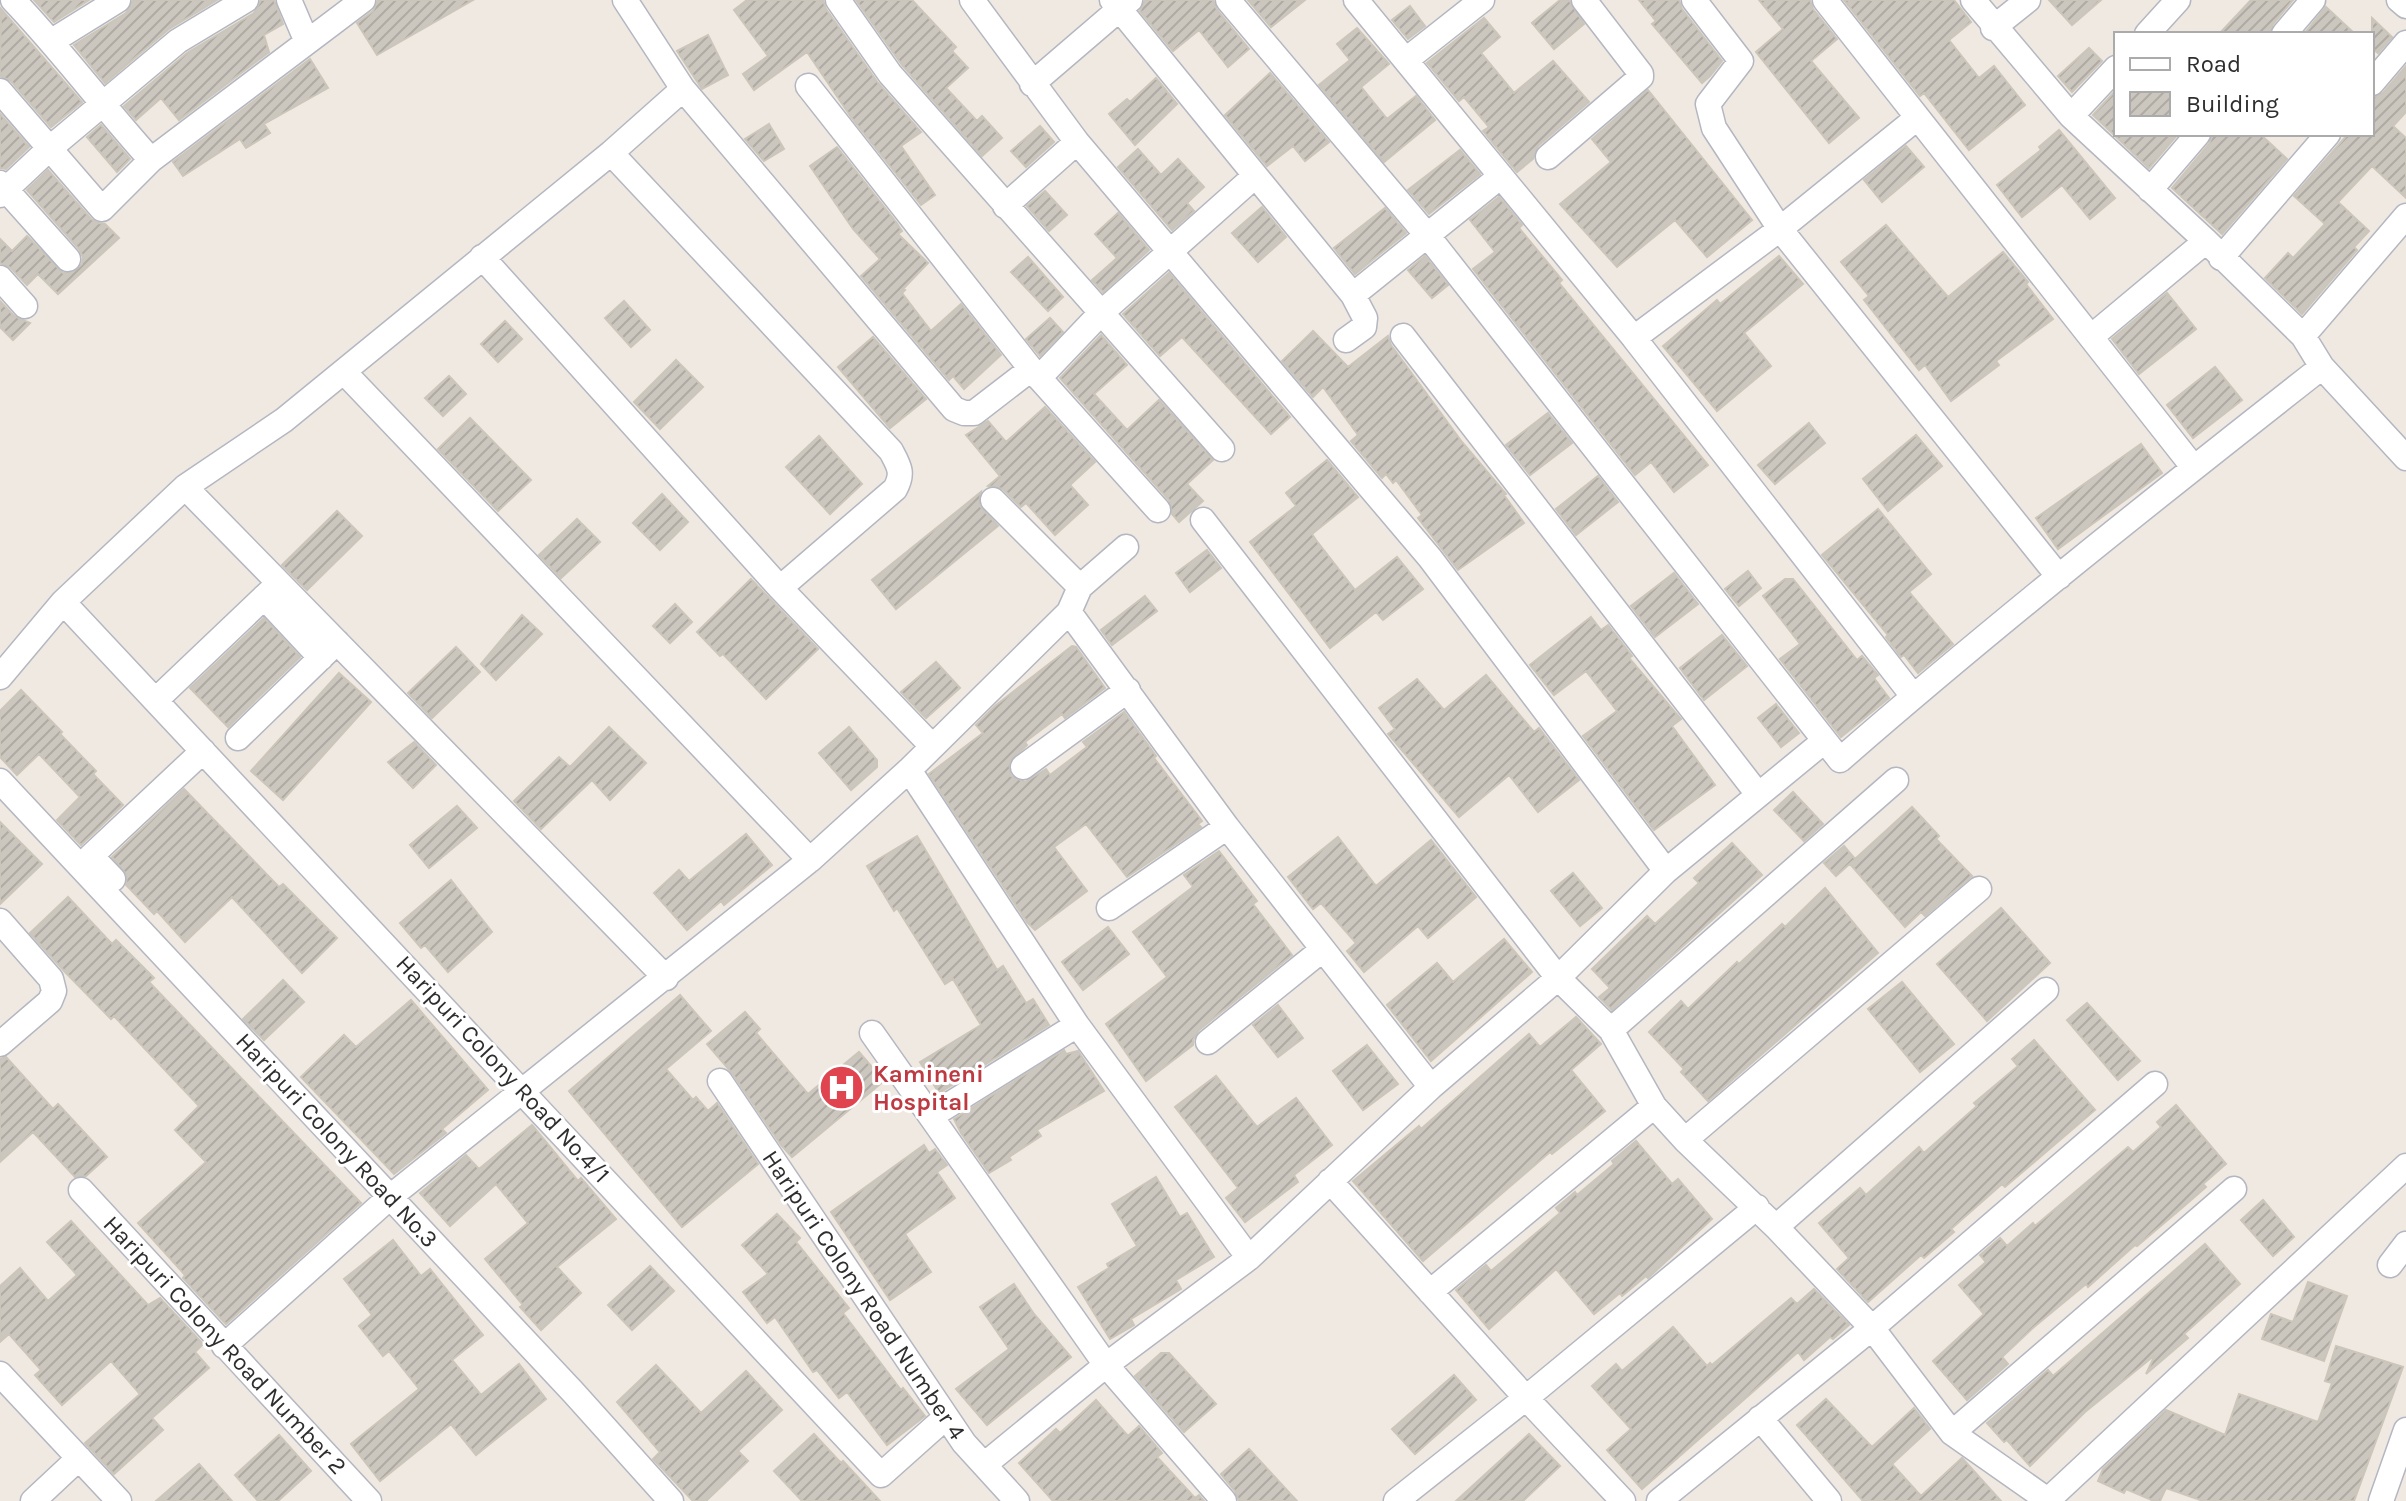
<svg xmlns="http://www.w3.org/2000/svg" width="2406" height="1501" font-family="Karla,sans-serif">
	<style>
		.building { fill: url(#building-hatch); stroke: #cbc5ba; stroke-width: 2 }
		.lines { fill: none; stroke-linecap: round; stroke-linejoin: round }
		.street-casing { stroke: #b4b7c1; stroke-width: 27 }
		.street { stroke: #fff; stroke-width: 24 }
		.labels { text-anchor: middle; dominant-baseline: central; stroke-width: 6; stroke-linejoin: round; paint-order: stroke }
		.street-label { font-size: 24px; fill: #2e2e2e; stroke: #fff }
		.health-label { font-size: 24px; font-weight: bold; fill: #be3a42; stroke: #fff; text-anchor: start }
	</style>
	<defs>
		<pattern id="building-hatch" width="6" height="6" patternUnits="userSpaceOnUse" patternTransform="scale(2)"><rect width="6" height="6" fill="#cbc7bf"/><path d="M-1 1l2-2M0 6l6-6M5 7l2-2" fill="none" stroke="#afaba4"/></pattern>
	</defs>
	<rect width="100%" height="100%" fill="#efe9e1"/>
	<path class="building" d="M34,0H89L54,22Z
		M133,0H217L169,29L105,83L74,45L126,13Z
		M261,0H274L283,24L264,35L269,52L179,120L161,98L136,120L124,106L187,53L254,13Z
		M378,0H473L377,55L357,23L373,11Z
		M747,0H823L826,9L878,83L921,132L901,146L935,195L921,205L851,117L807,52L754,90L743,74L768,56L734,10Z
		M856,0H912L956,47L952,51L968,68L946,88L977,121L982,116L1002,138L982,156L902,65Z
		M1145,0H1213L1217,10L1249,49L1228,67L1199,30L1173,51L1140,11Z
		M1248,0H1305L1271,27Z
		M1560,0H1569L1584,24L1554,49L1532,23Z
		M1639,0H1679L1682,9L1722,61L1710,76L1702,83L1652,24L1656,21Z
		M1759,0H1810L1813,9L1837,39L1811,61L1859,118L1829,143L1756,52L1783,29Z
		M1844,0H1954L1971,22L1949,40L1979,78L1994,66L2025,105L1969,150L1924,93L1920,96Z
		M2049,0H2101L2072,25Z
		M2251,0H2293L2273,24L2269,34H2219Z
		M1410,6L1425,26L1408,39L1392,20Z
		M2326,7L2355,34H2304Z
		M1,9L82,102L51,127L11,81L0,76Z
		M1484,18L1500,37L1481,53L1514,93L1553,61L1589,102L1538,146L1533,159L1517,172L1483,131L1489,127L1464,97L1459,101L1427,63Z
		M2372,18L2392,37L2378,53L2372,48Z
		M1357,28L1389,64L1361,87L1387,119L1416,96L1435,120L1384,162L1319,85L1350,60L1337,44Z
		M708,35L728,75L702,89L677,51Z
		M2089,48L2102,61L2072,92L2058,76Z
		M310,59L328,88L264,124L270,133L246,148L240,139L183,176L173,162Z
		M2406,66V112L2393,126L2406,138V198L2372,166L2338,202L2369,231L2354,247L2357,250L2302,314L2265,278L2288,253L2293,258L2325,224L2294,196L2348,134H2372V98L2383,93Z
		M1270,73L1329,142L1305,161L1293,146L1267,166L1225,115Z
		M1156,78L1177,104L1135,145L1109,114L1127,99L1130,102Z
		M1648,90L1752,220L1707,257L1675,220L1617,267L1560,204L1611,162L1592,139Z
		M2116,90V134H2178L2149,168L2093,115Z
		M0,114L29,147L6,169L0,168Z
		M769,124L784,149L764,161L745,139Z
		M101,125L130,159L117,172L87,137Z
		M1040,126L1054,142L1026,167L1011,151Z
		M2059,130L2115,198L2090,219L2062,185L2022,217L1997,185L2041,150L2039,147Z
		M2213,134H2260L2287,159L2222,234L2172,188L2209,144Z
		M1906,146L1924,167L1882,202L1864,180Z
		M837,147L896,222L902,231L898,234L928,263L903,289L905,290L902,293L931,331L961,304L1001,355L964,389L953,376L949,380L861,276L880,259L853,229L810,166Z
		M1138,149L1161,175L1178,159L1204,187L1187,203L1194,211L1172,230L1118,167Z
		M1460,150L1480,174L1429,214L1408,190Z
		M48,170L91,219L98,223L105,224L119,238L58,294L38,274L27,285L11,268L0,263V239L12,251L27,236L63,273H72L82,264L83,257L79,249L27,190Z
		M1045,191L1067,215L1049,231L1027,206Z
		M1499,197L1522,225L1519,228L1562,280L1559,283L1708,465L1674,492L1651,462L1635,475L1473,269L1495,252L1470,220Z
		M1262,207L1286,237L1258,262L1232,233Z
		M1385,208L1406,233L1355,274L1334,248Z
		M1118,213L1149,250L1103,292L1092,280L1117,258L1095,234Z
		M1886,225L1948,297L2003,252L2028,282L2026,284L2053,319L1996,361L1999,365L1951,401L1925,365L1919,370L1864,300L1869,296L1841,262Z
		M1425,256L1448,285L1432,298L1408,270Z
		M1779,256L1803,284L1744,333L1771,366L1717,411L1663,346L1717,300L1720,304Z
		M1028,257L1063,297L1048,311L1011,272Z
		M1169,273L1290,417L1271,434L1182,337L1160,356L1123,314Z
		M2167,293L2196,329L2139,374L2112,339Z
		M0,301L14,316L30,323L13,340L0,327Z
		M624,301L650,330L631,347L605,318Z
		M1050,318L1063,332L1040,356L1026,339Z
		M505,321L522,339L498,362L481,344Z
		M1313,331L1348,367L1388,336L1391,345L1462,442L1506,494L1504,495L1524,523L1458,570L1418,518L1422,515L1396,480L1393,483L1386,474L1382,478L1351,441L1358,435L1323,387L1313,397L1282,361Z
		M1101,335L1127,365L1094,394L1127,430L1159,400L1213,460L1187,484L1203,501L1179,522L1172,514L1169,500L1060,378Z
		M873,337L926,399L890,428L838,367Z
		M676,360L703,387L660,429L634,402Z
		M2215,367L2242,400L2193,438L2167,405Z
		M449,376L466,394L443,416L425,398Z
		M1045,407L1095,462L1070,485L1088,505L1055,535L1026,503L1021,507L1003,489L988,486L1000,476L966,435L988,421L1006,442Z
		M1548,413L1572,443L1530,475L1506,445Z
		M470,418L531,480L498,511L438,449Z
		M1809,423L1825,443L1775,484L1758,465Z
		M1916,435L1942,466L1888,511L1863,479Z
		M819,436L862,484L830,514L786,467Z
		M2141,444L2162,473L2058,549L2036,518Z
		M1327,460L1358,497L1312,534L1316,540L1355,590L1397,557L1423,589L1383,620L1376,612L1330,648L1250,542L1296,506L1286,493Z
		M1598,476L1618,502L1576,535L1556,509Z
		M981,492L979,505L998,526L896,609L872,580Z
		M662,494L688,522L660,550L633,523Z
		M1878,509L1931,574L1909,592L1953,644L1918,673L1904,655L1901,657L1886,637L1888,635L1822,555Z
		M337,511L362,536L307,590L282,565Z
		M577,519L600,542L561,578L539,555Z
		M1207,550L1221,568L1190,592L1176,573Z
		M1748,571L1761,588L1739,606L1725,589Z
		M1674,573L1698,604L1655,637L1631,606Z
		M751,579L818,649L766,699L723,654L720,656L697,632Z
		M1785,579H1793L1857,660L1862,656L1878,675L1874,678L1889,698L1841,737L1780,659L1800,644L1763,596Z
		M1145,596L1157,611L1112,645L1101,630Z
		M675,604L692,622L670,643L653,626Z
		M522,615L542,634L496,680L481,664Z
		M1591,617L1601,630L1608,625L1632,656L1629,658L1681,719L1672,726L1715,785L1654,830L1583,736L1617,711L1586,671L1554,695L1530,665Z
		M264,618L300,657L228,727L190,688Z
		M1722,635L1747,666L1704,700L1680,668Z
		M1072,646L1076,647L1105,688L1065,718L1062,714L1025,742L1027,745L1009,762L1011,776L1025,782L1046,769L1050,775L1087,747L1083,742L1124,712L1156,756L1154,758L1202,821L1198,824L1201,827L1127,877L1086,824L1054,847L1087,891L1035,930L1027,922L929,774L983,733L976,725L995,706Z
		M456,647L480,672L432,718L408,693Z
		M936,662L960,688L926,718L901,692Z
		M339,673L371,702L283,800L251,771Z
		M1486,675L1534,732L1539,728L1579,780L1538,812L1509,775L1459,817L1388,734L1395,729L1379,708L1417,679L1444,710Z
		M21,690L62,732L60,734L96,771L93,774L123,805L81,845L57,820L80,797L39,754L17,775L0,757V711Z
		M1776,704L1799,733L1781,747L1758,718Z
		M609,727L646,763L610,800L592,780L541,829L514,801L559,757L570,767Z
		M849,727L877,760V767L851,790L819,753Z
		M414,742L436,765L413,788L388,762Z
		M184,789L279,887L283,884L337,938L302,973L232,897L185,942L157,911L154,914L126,885L127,875L112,857Z
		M1793,792L1823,824L1804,841L1774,810Z
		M457,806L477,828L429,868L410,845Z
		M1912,807L1939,836L1936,839L1972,876L1925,916L1921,912L1905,927L1850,864L1854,860L1836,876L1824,863L1844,846L1855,859Z
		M0,822L42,864L0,904Z
		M746,834L772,865L724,905L721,901L687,930L654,893L679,870L689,881Z
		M917,836L997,970L1003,966L1026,1003L1033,999L1049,1025L939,1093L920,1062L981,1025L953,979L945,984L897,908L894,911L867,866Z
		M1338,837L1376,886L1431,840L1476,897L1428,938L1418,926L1364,972L1347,951L1356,943L1321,903L1313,909L1288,877Z
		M1732,843L1762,875L1612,1010L1599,997L1610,988L1592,969L1647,916L1655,924L1699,883L1694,878Z
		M1219,851L1257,901L1253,904L1292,955L1199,1030L1193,1040V1045L1146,1081L1106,1024L1167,977L1133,932L1193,887L1184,875Z
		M1573,873L1602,908L1580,926L1551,891Z
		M451,880L492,932L448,972L425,945L421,948L400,923Z
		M1825,888L1878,953L1708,1101L1681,1072L1684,1069L1649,1032L1681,1001L1688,1009L1737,962L1739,964L1782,924L1785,927Z
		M68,897L112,944L116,940L154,978L149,982L361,1203L226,1324L183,1278L185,1275L138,1223L206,1162L175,1130L199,1106L114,1016L111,1019L65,972L30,933Z
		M2001,908L2050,963L1987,1021L1937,964Z
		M1108,927L1129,954L1083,990L1062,962Z
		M1504,939L1532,972L1431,1061L1387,1005L1437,963L1453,982Z
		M283,980L304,1002L264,1040L243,1019Z
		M1902,982L1954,1044L1920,1072L1868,1009Z
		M680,995L711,1031L666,1069L693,1100L696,1097L708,1111L717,1103L758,1164L682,1227L569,1091Z
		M411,1000L488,1090L442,1129L446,1133L394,1174L301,1077L344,1035L356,1047Z
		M2087,1003L2140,1061L2118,1080L2067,1020Z
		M1278,1005L1303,1038L1278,1057L1253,1025Z
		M745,1012L760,1029L756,1033L808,1094L859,1052L884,1081L792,1157L781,1145L732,1073L707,1044Z
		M1576,1017L1601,1044L1571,1070L1605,1111L1552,1154L1550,1152L1423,1261L1353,1181L1419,1126L1421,1129L1529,1034L1540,1047Z
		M2034,1040L2095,1110L2005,1187L2002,1184L1951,1229L1954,1232L1924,1258L1921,1255L1868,1302L1837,1269L1849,1258L1819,1223L1860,1188L1866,1195L1919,1147L1924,1153L1977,1106L1974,1103L2018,1066L2012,1059Z
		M1367,1045L1398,1084L1363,1110L1333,1071Z
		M1064,1050L1066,1054L1078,1051L1104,1091L1037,1130L1041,1136L1009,1157L1011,1160L989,1173L961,1133L954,1119Z
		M6,1057L53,1109L58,1104L107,1157L86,1176L75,1177L33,1132L0,1162V1059Z
		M1216,1076L1257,1127L1296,1098L1332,1145L1294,1175L1298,1182L1245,1222L1226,1198L1238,1188L1175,1107Z
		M2176,1105L2226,1164L2203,1184L2206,1187L2183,1207L2137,1246L2135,1245L2088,1287L2086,1284L2034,1327L2002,1357L2008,1364L1967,1400L1933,1361L1984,1314L1959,1285L1986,1262L1980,1255L2000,1238L2007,1246L2033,1223L2035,1226L2128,1147L2133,1152L2161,1127L2157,1122Z
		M532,1125L578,1181L581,1178L616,1219L557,1267L581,1293L541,1330L520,1307L523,1305L485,1259L528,1223L496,1184L450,1226L420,1193L466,1155L479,1169Z
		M1636,1141L1672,1184L1678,1179L1712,1219L1648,1278L1646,1276L1622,1296L1620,1293L1594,1314L1556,1269L1489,1329L1456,1290L1486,1265L1491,1271L1560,1213L1556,1208L1575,1192L1577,1195L1614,1164L1612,1161Z
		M924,1145L929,1153L935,1149L947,1165L937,1172L955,1198L905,1234L931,1272L890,1300L831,1212Z
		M1156,1177L1180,1217L1187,1213L1214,1257L1176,1280L1181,1289L1131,1319L1134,1325L1110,1339L1078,1287L1109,1268L1107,1264L1137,1246L1112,1204Z
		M2263,1200L2294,1237L2273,1256L2241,1220Z
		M777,1214L800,1238L796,1242L849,1308L843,1313L901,1390L903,1388L925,1416L887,1445L847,1392L839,1398L817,1370L813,1372L775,1317L767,1323L743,1292L768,1274L742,1245Z
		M71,1221L148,1305L160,1298L203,1344L195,1352L209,1368L152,1418L163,1430L114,1474L85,1443L140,1394L111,1361L62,1405L35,1375L41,1370L9,1334L0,1342V1286L20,1268L48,1301L77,1275L47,1242Z
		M393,1240L421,1276L430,1269L483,1335L452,1360L481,1395L519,1364L546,1399L476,1455L451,1424L380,1481L351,1444L419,1389L389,1351L383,1356L359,1326L372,1315L344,1279Z
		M2205,1244L2240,1284L2184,1334L2188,1338L2146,1374L2155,1355L2085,1412L2030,1466L2007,1440L2004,1442L1987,1423L2048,1370L2053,1376Z
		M650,1266L674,1291L632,1330L608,1305Z
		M2308,1282L2347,1296L2324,1361L2262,1339L2271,1314L2293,1322Z
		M1014,1284L1034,1314L1071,1357L987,1425L956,1389L1009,1349L980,1307Z
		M1814,1289L1849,1325L1833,1339L1830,1337L1804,1360L1798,1352L1642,1489L1607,1450L1631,1429L1592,1386L1616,1364L1622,1371L1673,1327L1707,1366L1710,1363L1712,1365L1791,1298L1797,1304Z
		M2336,1346L2403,1367L2354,1501H2203L2166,1488L2160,1501H2154L2126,1489L2124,1493L2098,1481L2103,1469L2166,1410L2225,1435L2239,1394L2318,1422L2332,1383L2325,1381Z
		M1161,1353H1169L1216,1404L1184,1432L1135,1376Z
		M656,1365L701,1413L746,1371L782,1410L738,1451L748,1461L706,1501H693L653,1459L660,1452L617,1402Z
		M1454,1375L1476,1400L1415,1454L1392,1429Z
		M1826,1399L1872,1447L1914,1408L1930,1429L1892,1464L1921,1496L1962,1458L2001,1501H1863L1797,1425Z
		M1096,1400L1128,1436L1139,1426L1162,1453L1157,1457L1195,1498L1199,1495L1204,1501H1053L1019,1463L1056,1429L1060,1433Z
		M814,1434L841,1463L843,1461L880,1501H802L774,1471Z
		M1529,1434L1560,1466L1523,1501H1456Z
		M279,1435L311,1471L278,1501H258L235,1475Z
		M1249,1449L1297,1501H1239L1235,1491L1221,1474Z
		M199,1464L232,1501H156Z"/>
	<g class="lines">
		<defs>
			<path id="street" d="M13,0C62,51 103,107 151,160
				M289,0L307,42
				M838,0L890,74L1222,449
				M972,0L1077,142L1430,558L1666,871
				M1112,0L1353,295L1501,176
				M1228,0L1427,235L1840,760C1996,624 2159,495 2322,367
				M1356,0L1634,338L1913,696
				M1694,0L1741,61L1708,104L1714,128L1780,229L2059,577
				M1825,0L2194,468
				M1973,0L2071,116L2206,241L2303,336L2322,367L2406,458
				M2399,0L2406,6
				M1993,28L2028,0
				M2147,34L2178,0
				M2284,34L2313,0
				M52,41L118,0
				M1406,60L1482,0
				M2372,83L2406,43
				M1032,84L1130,0
				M808,86L1031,369L1158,510
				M683,89L954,409L964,413H974L1031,369
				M0,91L102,209L151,160L363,0
				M2071,116L2116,68
				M611,153L891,451C899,466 904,473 895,489L780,588
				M1548,157L1641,77V74L1584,0
				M0,183L68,259
				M2150,190L2198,134
				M0,195L49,149L178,41L246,0
				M1005,206L1077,142
				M482,257L780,588L931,745
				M2221,258L2328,134
				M0,278L25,306
				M1403,336L1757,793
				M2303,336L2406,216
				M2091,337L2206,241
				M1634,338L1780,229L1917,118
				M1346,340L1364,327L1365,318L1353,295
				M344,372L810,860
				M1039,378L1100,314L1255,176
				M185,487L666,978
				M993,500L1080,587L1069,612L1227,827L1431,1087
				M1203,520L1558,978L1611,1030L1654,1106L1685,1140L1776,1227L1872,1328L1952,1433L2049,1501
				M1080,587L1126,547
				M264,597L321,658
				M63,602L881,1475L946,1417
				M0,677L63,602L185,487L284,420L611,153L683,89L625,0
				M156,700L279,583
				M238,738L337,642
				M1023,767L1128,690
				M909,770L1077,1025L1249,1258
				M0,781L573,1392L671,1501
				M113,879L91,856L203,751
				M1109,908L1227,827
				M0,921L51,979L54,991L50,1001L0,1044
				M1611,1030L1896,780
				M872,1033L1106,1365L1224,1501
				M1208,1042L1322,950
				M720,1081L964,1443L1017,1501
				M931,1116L1077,1025
				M1685,1140L1979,889
				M1330,1181L1526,1398L1623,1501
				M81,1190L369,1501
				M1776,1227L2046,990
				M2390,1265L2406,1244
				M1430,1292L1654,1106
				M224,1346L390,1197L810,860L909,770L1069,612
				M0,1374L119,1501
				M1760,1418L1829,1501
				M1952,1433L2234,1189
				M984,1465L1106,1365L1249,1258L1431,1087L1558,978L1666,871L1823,742
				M2048,1500L2406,1166
				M33,1501L79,1458
				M1396,1501L1526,1398L1757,1207
				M1659,1501L1872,1328L2155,1084
				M2381,1501L2406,1430"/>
		</defs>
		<use href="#street" class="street-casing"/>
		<use href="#street" class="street"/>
	</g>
	<defs>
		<symbol id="hospital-disc" viewBox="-11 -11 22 22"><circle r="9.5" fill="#e0444e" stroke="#fff"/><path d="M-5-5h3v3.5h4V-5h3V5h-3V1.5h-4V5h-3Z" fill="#fff"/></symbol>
	</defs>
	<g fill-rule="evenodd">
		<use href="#hospital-disc" x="816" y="1062" width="51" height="51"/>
	</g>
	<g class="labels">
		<g class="street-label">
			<text transform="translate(503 1069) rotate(47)">Haripuri Colony Road No.4/1</text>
			<text transform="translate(337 1140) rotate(47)">Haripuri Colony Road No.3</text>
			<text transform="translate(864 1295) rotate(56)">Haripuri Colony Road Number 4</text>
			<text transform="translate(225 1345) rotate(47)">Haripuri Colony Road Number 2</text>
		</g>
		<g class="health-label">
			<text x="873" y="1074">Kamineni<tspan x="873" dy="28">Hospital</tspan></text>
		</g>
	</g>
	<rect x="2114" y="32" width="260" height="104" fill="#ffffff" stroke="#ababab" stroke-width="2"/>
	<rect x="2130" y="58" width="40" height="12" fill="#ffffff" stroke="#ababab" stroke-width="2"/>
	<text x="2186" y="72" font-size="24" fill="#2e2e2e">Road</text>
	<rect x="2130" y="92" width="40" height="24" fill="url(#building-hatch)" stroke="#ababab" stroke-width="2"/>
	<text x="2186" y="112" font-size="24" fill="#2e2e2e">Building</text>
</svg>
